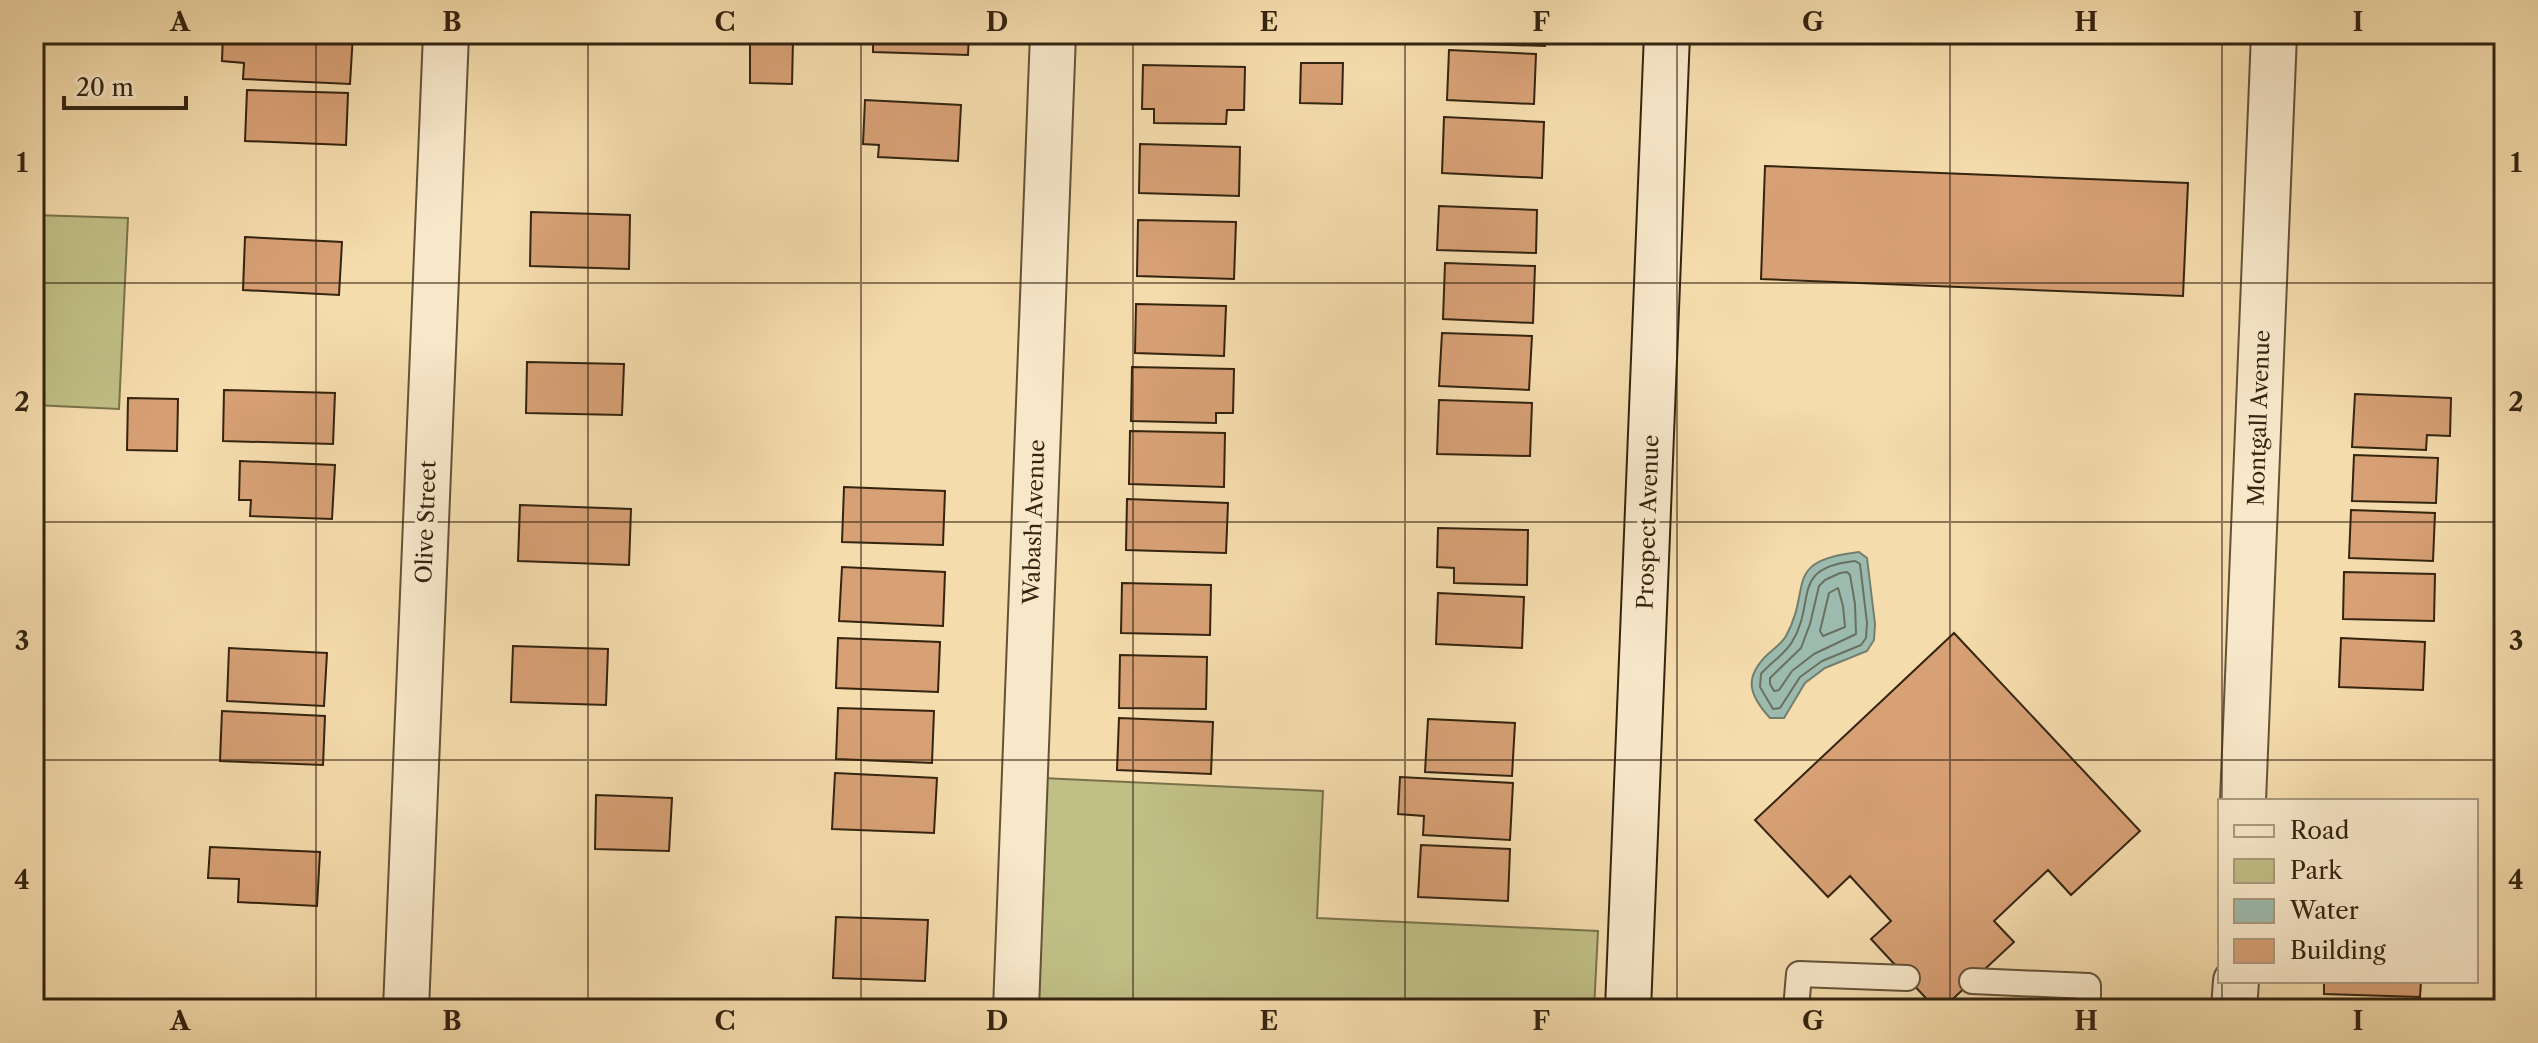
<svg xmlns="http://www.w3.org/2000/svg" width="2538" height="1043" font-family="'Libre Caslon Text',serif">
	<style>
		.green { fill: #c0bf86; stroke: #7a724b; stroke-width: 2 }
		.water { fill: #9cbbae; stroke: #727f6f; stroke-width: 2 }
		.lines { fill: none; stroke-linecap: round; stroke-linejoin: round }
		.shore { stroke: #68705f; stroke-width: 2 }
		.building { fill: #d7a075; stroke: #342410; stroke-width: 2 }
		.lane-casing { stroke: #645237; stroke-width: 28 }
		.street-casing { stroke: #645237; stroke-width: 48 }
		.secondary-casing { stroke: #342410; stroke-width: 48 }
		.lane { stroke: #f8e8ca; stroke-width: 24 }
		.street { stroke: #f8e8ca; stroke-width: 44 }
		.secondary { stroke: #f8e8ca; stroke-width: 44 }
		.grid { fill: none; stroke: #342410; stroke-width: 2; stroke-opacity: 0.55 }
		.labels { text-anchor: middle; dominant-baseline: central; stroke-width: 8; stroke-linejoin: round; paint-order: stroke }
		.street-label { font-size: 22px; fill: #342410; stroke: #f8e8ca }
		.neatline { fill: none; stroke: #342410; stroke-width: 3 }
		.grid-label { font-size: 26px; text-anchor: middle; font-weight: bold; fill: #342410 }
	</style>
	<rect width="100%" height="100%" fill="#f5dcad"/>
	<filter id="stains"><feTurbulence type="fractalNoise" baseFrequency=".0025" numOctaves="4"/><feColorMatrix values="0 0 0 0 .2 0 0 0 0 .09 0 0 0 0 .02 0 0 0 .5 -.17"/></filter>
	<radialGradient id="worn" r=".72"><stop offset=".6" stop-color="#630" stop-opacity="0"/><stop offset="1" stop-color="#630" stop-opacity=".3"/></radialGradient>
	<path class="green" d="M34,215L128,218L119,409L34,405Z
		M1042,778L1323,791L1317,918L1598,931L1594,1009H1031Z"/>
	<path class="water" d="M1859,552L1867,558L1875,624L1874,640L1867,651L1825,668L1805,683L1784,718H1770C1748,694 1744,677 1768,654C1774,649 1782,643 1786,636C1813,587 1781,561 1859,552Z"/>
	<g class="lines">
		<path class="shore" d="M1855,561L1860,564L1867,623L1866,638L1861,645L1822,661L1800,677L1780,708L1773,709L1760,687L1761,674C1770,663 1785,654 1792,642C1817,601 1789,568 1855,561Z
			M1840,573L1847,572L1850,575L1855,604L1856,634L1814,654L1792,671L1779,690L1774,691L1770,684V678L1801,648L1810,624L1819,586L1825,580Z
			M1838,588L1843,606L1845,627L1823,636L1820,631L1829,593Z"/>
	</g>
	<path class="building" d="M223,34H353L350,84L243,79L244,63L222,61Z
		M873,34H969L968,55L873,52Z
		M1144,34H1245V39L1143,37Z
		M1450,34H1546L1545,46L1449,43Z
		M750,39L793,40L792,84L750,83Z
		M1449,50L1536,54L1534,104L1447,100Z
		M1301,63H1343L1342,104L1300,103Z
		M1143,65L1245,67L1244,110H1227L1226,124L1154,123V109H1142Z
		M247,90L348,93L346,145L245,141Z
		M865,100L961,105L958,161L878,157L879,145L863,144Z
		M1444,117L1544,122L1542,178L1442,173Z
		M1140,144L1240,147L1239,196L1139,193Z
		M1765,166L2188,183L2183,296L1761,279Z
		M1439,206L1537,210L1536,253L1437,250Z
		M531,212L630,215L629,269L530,266Z
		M1138,220L1236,222L1234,279L1137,276Z
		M245,237L342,242L339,295L243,290Z
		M1445,263L1535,266L1533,323L1443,319Z
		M1136,304L1226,306L1224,356L1135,353Z
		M1442,333L1532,336L1529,390L1439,386Z
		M527,362L624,364L622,415L526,413Z
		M1132,367L1234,369L1233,413H1216V423L1131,421Z
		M224,390L335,393L333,444L223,441Z
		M2355,394L2451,398L2450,436L2427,435L2426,450L2352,447Z
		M128,398L178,399L177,451L127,450Z
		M1439,400L1532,403L1530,456L1437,454Z
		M1130,431L1225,433L1224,487L1129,484Z
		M2354,455L2438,458L2436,503L2352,501Z
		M240,461L335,465L332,519L250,516L251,500H239Z
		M844,487L945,491L943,545L842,542Z
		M1127,499L1228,503L1226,553L1126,550Z
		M520,505L631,509L629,565L518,561Z
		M2351,510L2435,513L2433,561L2349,558Z
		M1438,528L1528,530L1527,585L1454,583V568L1437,567Z
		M842,567L945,572L943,626L839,621Z
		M2344,572L2435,574L2434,621L2343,619Z
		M1122,583L1211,585L1210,635L1121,633Z
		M1438,593L1524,597L1522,648L1436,644Z
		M1954,633L2140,831L2071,895L2048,870L1994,921L2014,942L1942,1009H1936L1871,939L1891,921L1850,876L1828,897L1755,820Z
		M838,638L940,642L938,692L836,688Z
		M2341,638L2425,642L2423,690L2339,687Z
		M513,646L608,649L606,705L511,702Z
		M229,648L327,653L324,706L227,701Z
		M1120,655L1207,657L1206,709L1119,708Z
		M838,708L934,711L932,763L836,759Z
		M222,711L325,716L323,765L220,761Z
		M1119,718L1213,722L1211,774L1117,770Z
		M1428,719L1515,723L1512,776L1425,772Z
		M835,773L937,778L934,833L832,829Z
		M1400,777L1513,783L1510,840L1423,835L1424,816L1398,814Z
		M596,795L672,798L669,851L595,849Z
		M1421,845L1510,849L1508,901L1418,897Z
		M210,847L320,852L317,906L238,902L239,879L208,878Z
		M836,917L928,920L925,981L833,978Z
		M2324,981H2421L2420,997L2324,994Z"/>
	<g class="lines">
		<defs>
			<path id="lane" d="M1972,981L2088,986V1009
				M1796,1009L1799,974L1907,978"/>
			<path id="street" d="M2243,801L2274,34
				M406,1009L446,34
				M1016,1009L1053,34
				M2234,1009L2236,981"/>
			<path id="secondary" d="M1628,1009L1667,34"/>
		</defs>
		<use href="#lane" class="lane-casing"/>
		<use href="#street" class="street-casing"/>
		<use href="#secondary" class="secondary-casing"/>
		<use href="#lane" class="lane"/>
		<use href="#street" class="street"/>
		<use href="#secondary" class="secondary"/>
	</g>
	<path class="grid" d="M316,34V1009M588,34V1009M861,34V1009M1133,34V1009M1405,34V1009M1677,34V1009M1950,34V1009M2222,34V801M34,283H2504M34,522H2504M34,760H2504M2222,981V1009"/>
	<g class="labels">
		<g class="street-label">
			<text transform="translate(2259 418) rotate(-88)">Montgall Avenue</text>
			<text transform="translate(426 522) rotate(-88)">Olive Street</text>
			<text transform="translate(1034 522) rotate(-88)">Wabash Avenue</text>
			<text transform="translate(1648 522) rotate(-88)">Prospect Avenue</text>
		</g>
	</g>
	<rect width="2538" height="1043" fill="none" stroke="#f5dcad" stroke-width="88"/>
	<rect x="2218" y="799" width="260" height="184" fill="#f8e8ca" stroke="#aa9a80" stroke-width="2"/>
	<rect x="2234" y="825" width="40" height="12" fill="#f8e8ca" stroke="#aa9a80" stroke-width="2"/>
	<text x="2290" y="839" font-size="24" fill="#342410">Road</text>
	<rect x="2234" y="859" width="40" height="24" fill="#c0bf86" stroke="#aa9a80" stroke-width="2"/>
	<text x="2290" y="879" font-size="24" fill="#342410">Park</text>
	<rect x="2234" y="899" width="40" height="24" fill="#9cbbae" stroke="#aa9a80" stroke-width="2"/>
	<text x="2290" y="919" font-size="24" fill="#342410">Water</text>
	<rect x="2234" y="939" width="40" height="24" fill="#d7a075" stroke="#aa9a80" stroke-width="2"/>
	<text x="2290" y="959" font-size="24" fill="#342410">Building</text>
	<path d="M64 96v12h122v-12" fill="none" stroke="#342410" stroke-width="4"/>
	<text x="76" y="96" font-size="24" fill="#342410" stroke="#f8e8ca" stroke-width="6" paint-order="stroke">20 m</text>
	<rect x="44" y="44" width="2450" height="955" class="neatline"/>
	<g class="grid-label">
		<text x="180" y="31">A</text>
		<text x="452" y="31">B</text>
		<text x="725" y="31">C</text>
		<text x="997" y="31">D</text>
		<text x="1269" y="31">E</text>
		<text x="1541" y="31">F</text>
		<text x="1813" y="31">G</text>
		<text x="2086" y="31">H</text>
		<text x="2358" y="31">I</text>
		<text x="22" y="172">1</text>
		<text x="2516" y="172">1</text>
		<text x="22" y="411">2</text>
		<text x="2516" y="411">2</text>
		<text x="22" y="650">3</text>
		<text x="2516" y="650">3</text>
		<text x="22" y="889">4</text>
		<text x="2516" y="889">4</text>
		<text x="180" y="1030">A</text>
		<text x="452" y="1030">B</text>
		<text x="725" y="1030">C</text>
		<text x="997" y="1030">D</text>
		<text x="1269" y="1030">E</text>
		<text x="1541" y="1030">F</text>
		<text x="1813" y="1030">G</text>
		<text x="2086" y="1030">H</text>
		<text x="2358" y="1030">I</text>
	</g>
	<rect width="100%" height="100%" filter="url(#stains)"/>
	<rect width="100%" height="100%" fill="url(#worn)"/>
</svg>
